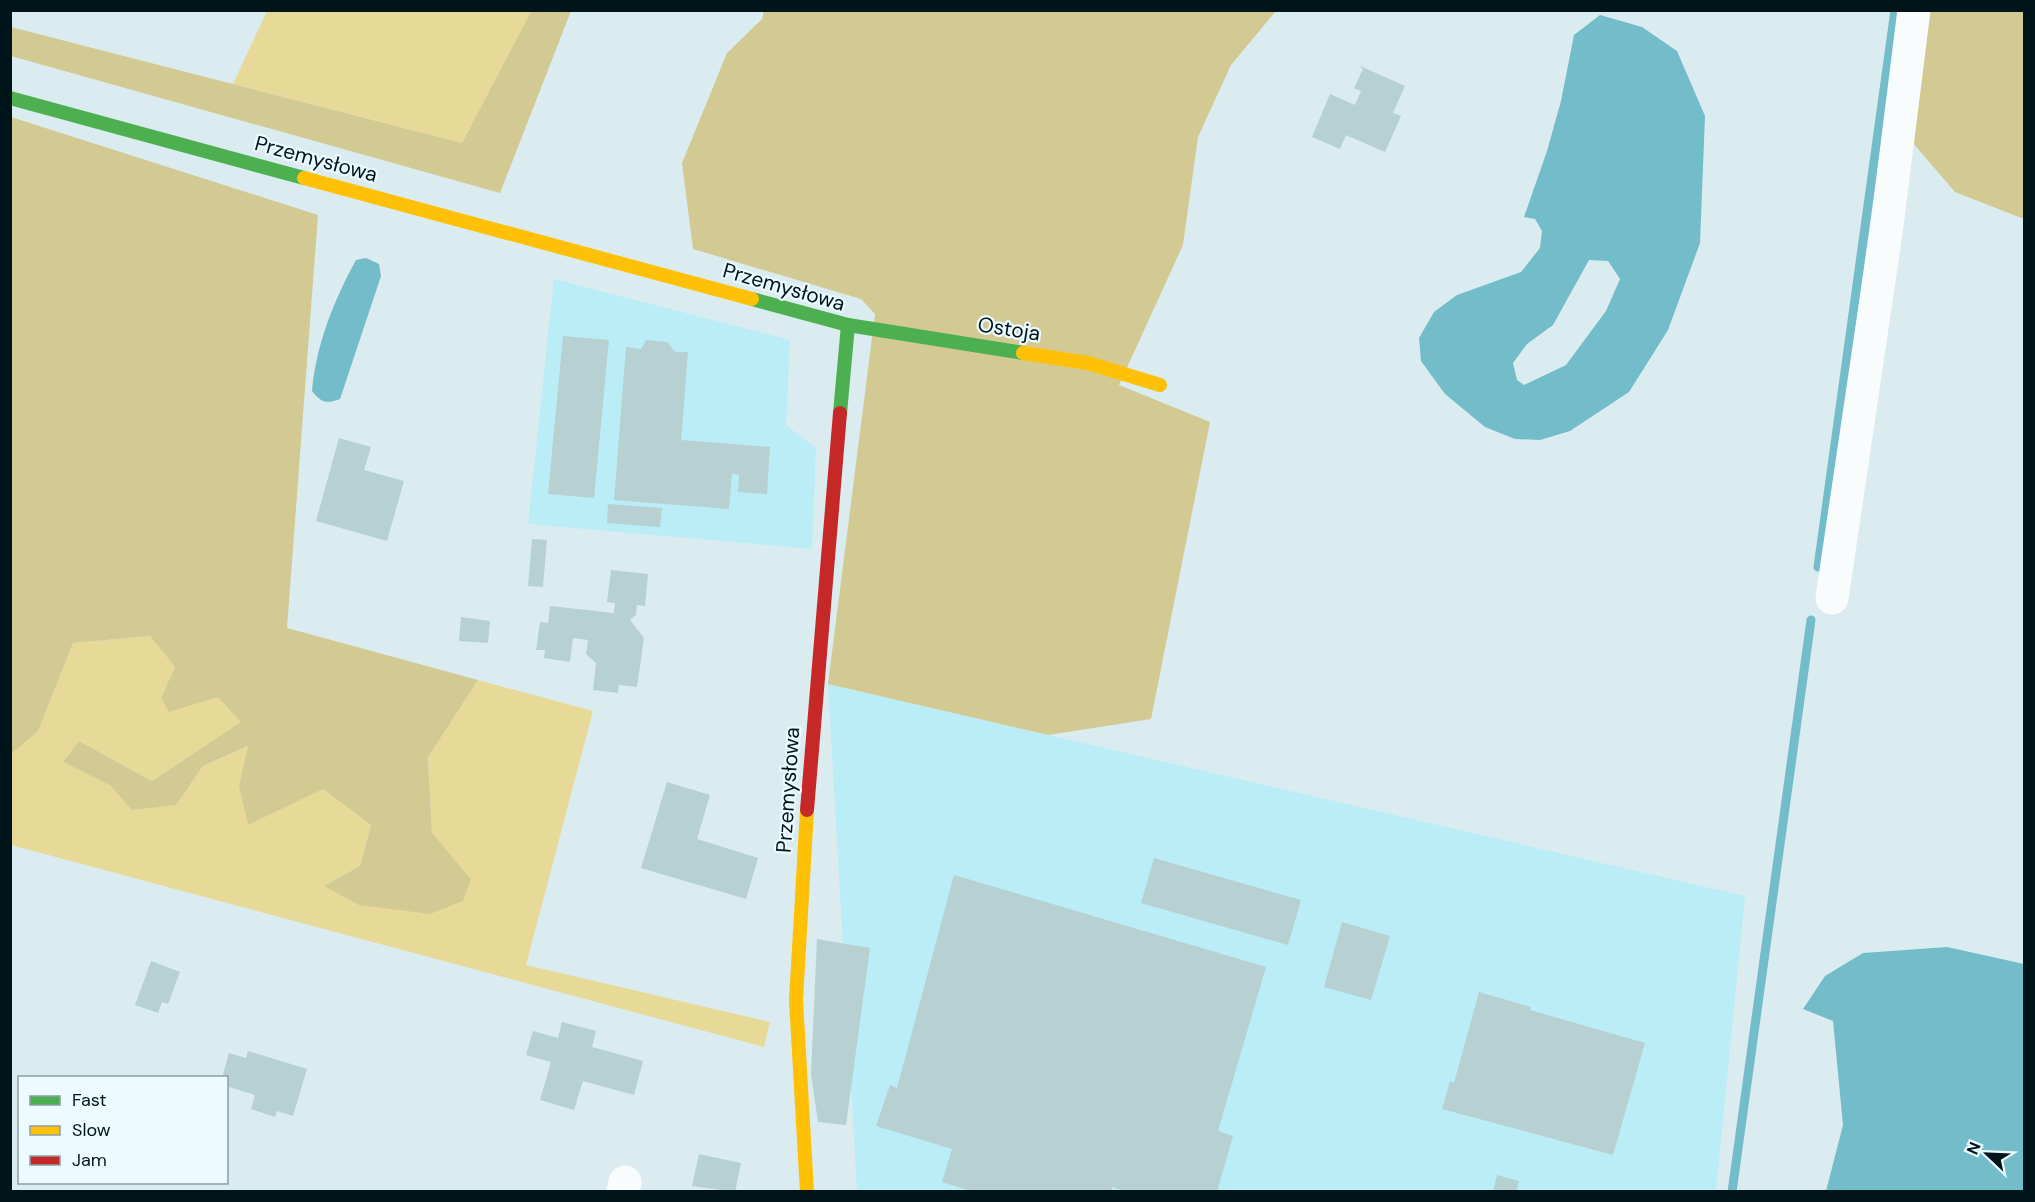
<svg xmlns="http://www.w3.org/2000/svg" width="2035" height="1202" font-family="'DM Sans',sans-serif">
	<style>
		.built { fill: #bbedf6 }
		.green { fill: #e7da99 }
		.forest { fill: #d3c993 }
		.water { fill: #73bcca; fill-rule: evenodd }
		.lines { fill: none; stroke-linecap: round; stroke-linejoin: round }
		.stream { stroke: #73bcca; stroke-width: 9 }
		.building { fill: #b7d0d1 }
		.street { stroke: #f9fcfd; stroke-width: 33 }
		.fast { stroke: #4caf50; stroke-width: 14 }
		.slow { stroke: #ffc107; stroke-width: 14 }
		.jam { stroke: #c62828; stroke-width: 14 }
		.labels { text-anchor: middle; dominant-baseline: central; stroke-width: 4.5; stroke-linejoin: round; paint-order: stroke }
		.street-label { font-size: 21px; fill: #00151a; stroke: #ebfbff }
	</style>
	<rect width="100%" height="100%" fill="#daecef"/>
	<path class="built" d="M554,279L790,340L786,425L816,448L812,549L528,524Z
		M828,684L1745,896L1716,1191H857Z"/>
	<path class="green" d="M267,11H532L462,143L233,84Z
		M150,636L175,667L161,698L218,697L242,722L152,781L79,741L63,762L111,786L176,805L203,766L249,746L239,786L323,789L371,825L360,866L324,886L471,880L432,833L428,756L478,680L593,711L526,965L770,1022L764,1047L11,845L10,754L38,731L73,643Z"/>
	<path class="forest" d="M532,10L571,11L500,193L11,56V27L462,143Z
		M764,11H1276L1231,65L1198,137L1183,245L1119,385L1210,422L1151,719L1048,735L828,684L875,314L861,299L693,249L682,163L727,53L762,19Z
		M1929,11H2024V219L1955,192L1912,142Z
		M11,117L318,215L287,628L478,680L428,757L432,833L471,879L463,901L430,914L359,905L324,886L360,866L371,825L323,789L248,825L239,786L248,746L203,766L176,805L132,810L111,786L63,762L79,741L152,781L241,722L218,697L169,712L161,698L175,667L150,636L73,643L38,731L11,754Z"/>
	<path class="water" d="M1600,15L1642,27L1677,51L1705,116L1700,243L1668,330L1629,392L1570,431L1540,440L1515,439L1485,427L1445,394L1421,361L1419,338L1434,312L1457,295L1521,272L1540,248L1542,231L1535,219L1524,217L1547,151L1561,101L1574,35ZM1589,260L1608,261L1620,279L1606,311L1566,365L1524,385L1517,380L1513,363L1527,344L1553,325Z
		M366,258L379,264L381,276L340,399C327,404 321,403 312,391C316,345 334,300 356,260Z
		M1947,947L2024,964V1191H1826L1843,1125L1833,1021L1803,1009L1825,976L1863,953Z"/>
	<g class="lines">
		<path class="stream" d="M1818,567L1895,10
			M1732,1192L1811,620"/>
	</g>
	<path class="building" d="M1358,65L1405,86L1393,113L1401,116L1385,152L1346,135L1340,149L1312,137L1330,94L1355,105L1361,91L1354,88L1363,69Z
		M563,336L609,340L594,498L548,494Z
		M646,340L667,342L675,352H688L681,440L770,447L767,494L738,492L739,475L732,474L729,509L614,500L626,347L641,349Z
		M339,438L371,447L364,470L404,481L387,541L316,521Z
		M608,504L662,508L660,527L607,523Z
		M532,539L547,540L543,587L528,586Z
		M611,570L648,574L645,606L637,605L636,615L630,620L644,638L637,687L619,685L618,693L593,690L596,663L586,654L588,640L573,638L570,662L544,658L545,650H536L540,622L548,623L550,606L614,613L615,603L607,602Z
		M461,617L490,621L488,643L459,641Z
		M667,782L710,795L697,839L758,858L746,899L641,868Z
		M1154,858L1301,900L1288,945L1141,903Z
		M954,875L1266,967L1218,1131L1233,1136L1217,1192H1128L1112,1187L1111,1192H974L942,1182L952,1149L876,1126L890,1085L897,1088Z
		M1342,922L1390,936L1371,1000L1324,987Z
		M817,939L870,948L846,1125L818,1122L811,1074Z
		M151,961L180,972L168,1004L162,1002L158,1013L135,1005Z
		M1479,992L1531,1007L1530,1010L1645,1043L1613,1155L1442,1109L1450,1081L1454,1083Z
		M562,1022L596,1031L592,1047L643,1061L634,1095L583,1081L574,1110L540,1100L551,1062L526,1055L533,1031L558,1038Z
		M248,1051L307,1069L293,1116L277,1111L275,1117L251,1109L255,1095L226,1086V1078H222L229,1053L246,1058Z
		M699,1154L741,1163L735,1192L692,1186Z
		M1497,1175L1519,1181L1516,1192H1493Z"/>
	<g class="lines">
		<path class="street" d="M1832,598L1887,226L1914,10
			M623,1192L625,1182"/>
		<path class="fast" d="M10,98L304,178
			M752,299L848,325L1023,353
			M840,413L848,325"/>
		<path class="slow" d="M304,178L752,299
			M1023,353L1088,363L1160,385
			M807,810L796,1000L807,1192"/>
		<path class="jam" d="M807,810L840,413"/>
	</g>
	<g class="labels">
		<g class="street-label">
			<text transform="translate(316 159) rotate(15)">Przemysłowa</text>
			<text transform="translate(784 287) rotate(16)">Przemysłowa</text>
			<text transform="translate(1009 329) rotate(9)">Ostoja</text>
			<text transform="translate(788 790) rotate(-86)">Przemysłowa</text>
		</g>
	</g>
	<rect width="2035" height="1202" fill="none" stroke="#00151a" stroke-width="24"/>
	<rect x="18" y="1076" width="210" height="108" fill="#ebfbff" stroke="#8d9fa3" stroke-width="1.5"/>
	<rect x="30" y="1096" width="30" height="9" fill="#4caf50" stroke="#8d9fa3" stroke-width="1.5"/>
	<text x="72" y="1106" font-size="18" fill="#00151a">Fast</text>
	<rect x="30" y="1126" width="30" height="9" fill="#ffc107" stroke="#8d9fa3" stroke-width="1.5"/>
	<text x="72" y="1136" font-size="18" fill="#00151a">Slow</text>
	<rect x="30" y="1156" width="30" height="9" fill="#c62828" stroke="#8d9fa3" stroke-width="1.5"/>
	<text x="72" y="1166" font-size="18" fill="#00151a">Jam</text>
	<g transform="translate(1987 1154) rotate(293)" stroke="#ebfbff" stroke-width="4.5" paint-order="stroke">
	<path d="M0-4.5L10 22L0 15L-10 22Z" fill="#00151a"/>
	<text y="-9" font-size="16" font-weight="bold" text-anchor="middle" fill="#00151a">N</text>
	</g>
</svg>
